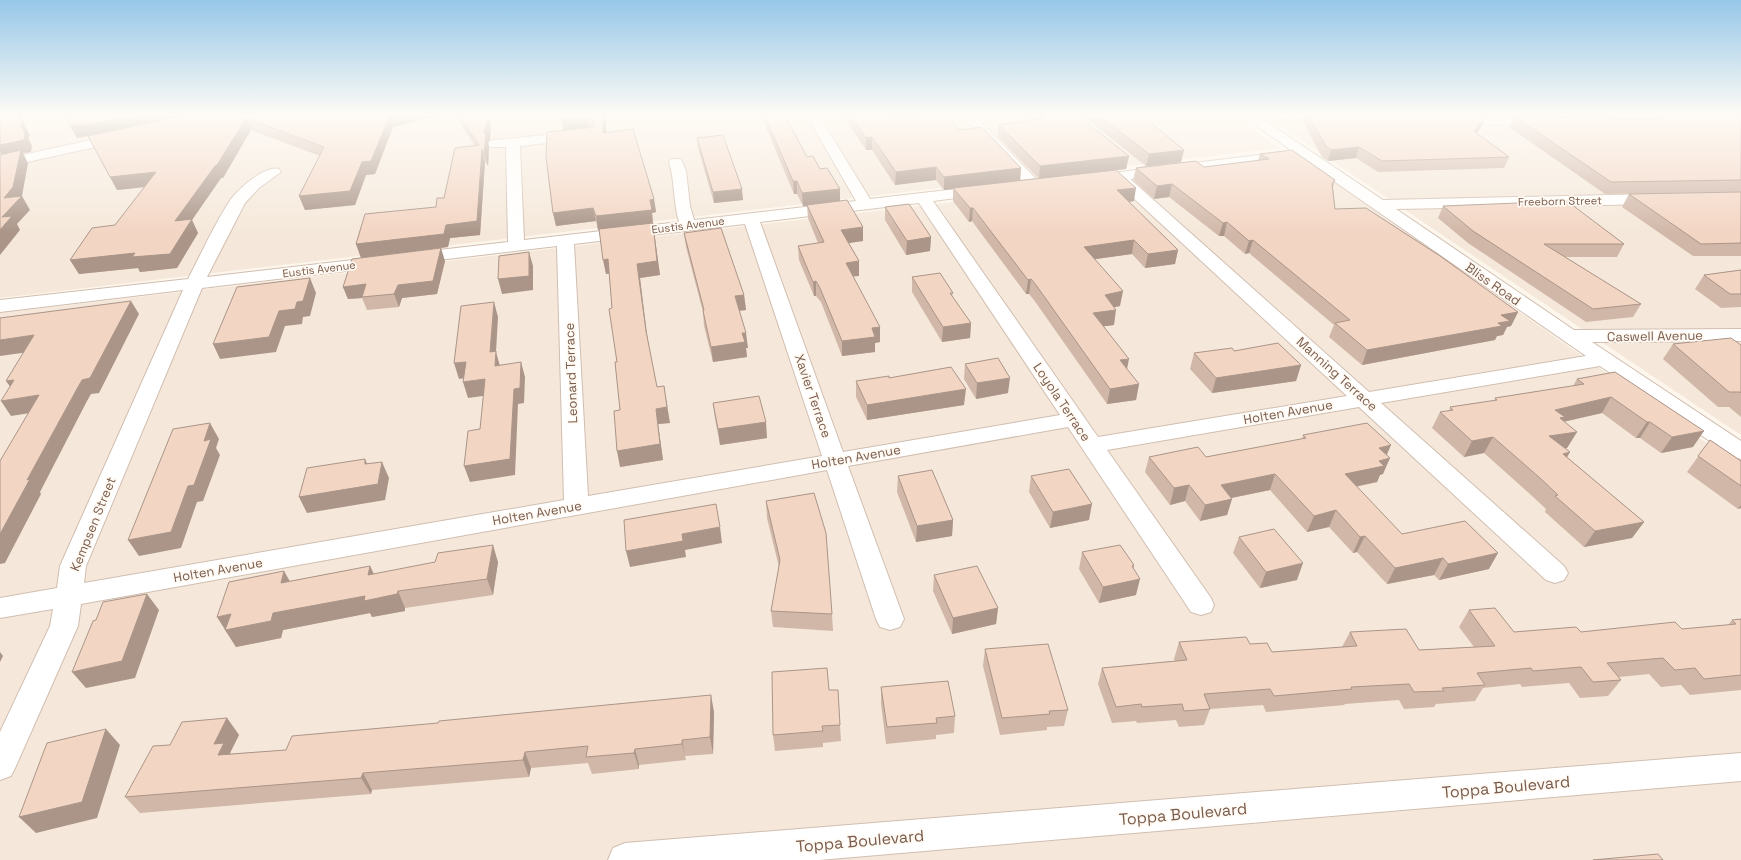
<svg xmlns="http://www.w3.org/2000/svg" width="1741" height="860" font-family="'Space Grotesk',sans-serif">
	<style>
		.residential { fill: #f5e8da }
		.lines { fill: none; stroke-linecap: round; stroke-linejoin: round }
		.minor-casing { stroke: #d1beb0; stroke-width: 2 }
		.minor { fill: #fff; fill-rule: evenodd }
		.wall { fill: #d1b7a8 }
		.shaded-wall { fill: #aa9588 }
		.building { fill: #f3d5c3; stroke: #aa9588 }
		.labels { text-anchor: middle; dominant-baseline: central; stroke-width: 3.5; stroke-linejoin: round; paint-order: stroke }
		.far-street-label { font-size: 11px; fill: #7a5c4d; stroke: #fffaf3 }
		.street-label { font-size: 13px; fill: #7a5c4d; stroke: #fffaf3 }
		.near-street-label { font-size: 16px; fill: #7a5c4d; stroke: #fffaf3 }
	</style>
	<rect width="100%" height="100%" fill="#fdf6ec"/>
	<path class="residential" d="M0,114H1230L1281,148L0,298Z
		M1262,114H1741V435L1612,349Z
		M1297,162L1309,165L1741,467V860H0V313Z"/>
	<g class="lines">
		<defs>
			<path id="minor" d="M806,114H818L870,199L982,186L987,188L990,191L987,194L933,201L1098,437L1347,396L1115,181L1092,183L1087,182L1085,179L1087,176L1292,151L1240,114H1255L1383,200L1655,194L1660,196L1663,199L1660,202L1655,204L1396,209L1574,330L1741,329V341L1592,342L1741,441V459L1733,457L1600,366L1381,403L1564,566L1568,573L1564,580L1555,583L1546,580L1359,407L1107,450L1211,598L1214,605L1211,612L1201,615L1191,612L1068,427L848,466L904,619L900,627L890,630L880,627L876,619L827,470L81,604L78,626L16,766L11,776L0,780V732L50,626L53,609L0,618V598L57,588L60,566L183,290L0,312V300L188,279C201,254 216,221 231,199C240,188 265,165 279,169L281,172L259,188L245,203L207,277L379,257L385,258L388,262L385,266L379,267L202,288L86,566L84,583L564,500L557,246L413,263L407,262L404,258L407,254L413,253L508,242L506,147H490L488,144L490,141L495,140L575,132L580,133L582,136L580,139L575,140L520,146L524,240L679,222C673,202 675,181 669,162L671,159H681L686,171L690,206L694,220L856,201ZM1302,159L1586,356L1369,392L1130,179ZM919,203L1060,415L843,452L760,222ZM745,224L822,456L588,496L574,244Z
				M960,114H973L1039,182L1042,185L1039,188H1029Z
				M1269,114H1339L1341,116L1339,119L1334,120L1276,118Z
				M1455,116L1542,119L1547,120L1549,123L1547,126L1542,127L1450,123L1448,120L1450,117Z
				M122,133L127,134L129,137L127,140L0,168V160Z
				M1741,753V781L819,860H608L613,848L625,843Z"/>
		</defs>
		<use href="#minor" class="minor-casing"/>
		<use href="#minor" class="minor"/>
	</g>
	<path class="wall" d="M61,114H448L393,127L375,174L366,175L355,205L305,210L299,196L320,156L251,130L223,178H221L192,220L198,233L177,268L140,272L138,268L79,274L70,260L115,225L145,187L117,190L88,136L77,138Z
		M454,114H488L491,125L490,140L488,142L489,148L488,166L485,162L480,235L450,238L448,247L361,258L356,244L436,207L444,198L475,146Z
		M606,114V133L654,199L656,212L652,213L653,224L660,275L640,278L648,341L657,387L670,423L658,424L663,460L620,467V410L617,362L612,308L609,274H606L599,230H598L596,221L556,226L553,213L564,131L561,120Z
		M761,114H784L807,157L820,169L840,201L863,227V241L849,243L859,261V276H853L880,342L875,343V352L842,356L821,302L816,296H814L799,260L798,246L818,243L808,218L807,206H803L797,194H794L762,118Z
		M842,114H887L891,119L959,130L1021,168L1020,180L1038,178L998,137L999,125L1031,121L1023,114H1076L1129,156L1126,169L1116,170L1134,201L1129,202L1178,250L1175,264L1145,268L1132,254L1095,259L1120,306L1114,307V325L1104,326L1127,370L1139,384L1136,400L1107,404L1034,300L1029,294H1026L972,221L969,222L953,201V189L944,190L936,180L895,185L872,150H866Z
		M1080,114H1140L1184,150L1181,162L1204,167L1258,161L1260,154L1335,180L1333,188L1335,209L1518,312L1511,326L1507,327L1503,335L1497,336L1495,340L1362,365L1329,337L1334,325L1249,253L1245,254L1224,236H1219L1169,197L1154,199L1133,180L1136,168L1146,166Z
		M1304,114H1741V192L1605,194L1509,127L1514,116H1494L1491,114L1489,116L1467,115L1482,126L1477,133L1509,157L1504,168L1378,172L1356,158L1328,161L1322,157L1302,120Z
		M697,138L743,200L714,203L698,148Z
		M1741,192V256H1693L1622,207L1629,194Z
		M1443,206L1624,244L1617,257H1564L1641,304L1633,317L1586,322L1468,243L1438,218Z
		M885,207L931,237L930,251L906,255L885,220Z
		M684,233L744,295L746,310L739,311L748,348H746L747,357L713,362L704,326L703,312L686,247Z
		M445,261L437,294L402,298L399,307L367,310L362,298L348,299L343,287Z
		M1741,270V307L1721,308L1695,289L1704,275Z
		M912,277L953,293L952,296L971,323L970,338L942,342L912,292Z
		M1673,344L1741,345V417L1729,407H1718L1663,359Z
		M1234,351L1301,365L1296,381L1212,393L1190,369L1194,353Z
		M965,364L1008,393L976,399L964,379Z
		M1615,372L1693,447L1661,453L1640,438H1636L1602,413L1564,422L1577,432L1567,448H1565L1567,457L1644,522L1632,538L1584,547L1545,512L1546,509L1531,495L1484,453L1464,457L1432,428L1440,412L1449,411L1450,407L1494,401L1495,398L1573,386L1577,379Z
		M889,378L964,405L867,420L856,397V381Z
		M713,403L767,438L720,445L715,419Z
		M1303,435L1387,456L1383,474L1380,475L1377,482L1356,487L1402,534L1489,569L1439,580L1434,575L1387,584L1357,552L1353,553L1329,527L1307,532L1270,490L1232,498L1227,515L1200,521L1185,501L1170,505L1145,472L1149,457H1206L1302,439Z
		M1710,440L1741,461V508L1738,509L1687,472Z
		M898,476L953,520L952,536L916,542L897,492Z
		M1031,476L1089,520L1050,528L1029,492Z
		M766,501L832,614L833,631L773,627L771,611L779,567L767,518Z
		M1239,537L1297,580L1260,588L1233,553Z
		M1082,552L1134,565L1133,569L1136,595L1099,603L1079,569Z
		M498,562L493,595L405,608V611L372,617L370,613L283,630L281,638L236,647L225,630L284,571L290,581L370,566L374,574Z
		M934,575L998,608L996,624L952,634L933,591Z
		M1469,610L1514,632H1581L1682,629L1728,625L1732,620L1741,619V690L1690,695L1681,685L1661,687L1649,674L1619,677L1621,680L1608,696L1580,698L1569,683L1522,687L1520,684L1483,688L1475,701L1436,704L1434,707L1404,709L1399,700L1345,704L1344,705L1266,712L1263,705L1210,709L1204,725L1179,727L1176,720L1137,723L1136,721L1112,723L1098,684L1102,668L1175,661L1174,659L1179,642L1250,644L1272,652L1342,647L1350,632L1419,650L1474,647L1459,627Z
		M985,649L1068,710L1064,726L1047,727V730L1000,735L983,666Z
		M881,687L955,716L954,733L936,735V739L886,744L881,704Z
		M829,690L840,725L841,741L823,743V747L775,751L773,735Z
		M714,712L713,754L685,756L686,760L639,765V769L592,774L588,763L531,768L529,777L372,790L371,794L140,813L125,797L170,745L227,718L239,735L230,753L231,754L286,750Z"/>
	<path class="shaded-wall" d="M18,114H20L30,136L28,137L32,146L31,152L23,153L28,163L22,196L30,210L17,224L20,230L0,255V230L4,198L3,158L0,152V145L21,125Z
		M142,114H202L77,138L71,126Z
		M396,114H448L393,127L375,174L366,175L355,205L305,210L299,196L362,162L390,115Z
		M488,114L491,125L490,140L488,142L489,148L488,166L484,153V131Z
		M604,114H606V145L603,133Z
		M1486,116L1482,126L1470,142L1474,131Z
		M246,118L251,130L223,178H221L192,220L198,233L177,268L140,272L138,268L79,274L70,260L175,221Z
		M587,118L589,130L564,132L561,120Z
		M872,137V150H866V138Z
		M1359,147L1356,158L1328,161L1331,150Z
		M482,149L485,162L480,235L450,238L448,247L361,258L356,244L446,225Z
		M1184,150L1181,162L1146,166L1149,154Z
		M1129,156L1126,169L1039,179L1040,166Z
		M936,167V180L895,185L896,172Z
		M1021,168L1020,181L944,190V177Z
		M156,172L163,185L117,190L110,177Z
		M793,181H797V194H794Z
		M1172,184L1169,197L1154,199L1157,186Z
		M1136,188L1134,201L1115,204L1117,190Z
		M742,189L743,200L714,203L713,192Z
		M840,189V202L807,205V206H803L802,193Z
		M654,199L656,212L652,213L653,224L660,275L640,278L648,346L646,331L637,264L653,224L598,230L596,216Z
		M593,208L596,221L556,226L553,213Z
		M970,208H973L972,221L969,222Z
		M1227,222L1224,236H1219L1223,223Z
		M863,227V241L842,244L841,230Z
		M931,237L930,251L906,255L907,241Z
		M1134,240L1132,254L1082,261L1084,247Z
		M1253,240L1249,253L1245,254L1249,241Z
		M441,248L445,261L437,294L402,298L399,307L394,294L398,285Z
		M1178,250L1175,264L1145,268L1148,254Z
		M529,252L533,266V290L502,294L498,279Z
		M608,259L610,273L606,274L603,260Z
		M859,261V276L847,277L846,263Z
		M310,278L316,293L310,316L303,317L302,324L285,326L276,352L220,359L213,344L297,302Z
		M1031,279L1029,294H1026L1028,280Z
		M816,281V296H814L813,282Z
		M366,284L362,297V298L348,299L343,287Z
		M1123,291L1120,306L1102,310L1105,295Z
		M744,295L746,310L736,311L735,296Z
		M131,301L139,314L99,393L91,394L87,401L40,492L41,494L5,563L0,564V534L27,480L78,387Z
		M494,302L498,317L496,352L500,366L499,381L490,352Z
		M1116,310L1114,325L1091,328L1093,313Z
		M1518,312L1511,326L1507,327L1503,335L1497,336L1495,340L1362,365L1367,350L1501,315Z
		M971,323L970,338L942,342L943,327Z
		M880,327V342L875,343V352L842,356V341L872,328Z
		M742,333H746L748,348H746L747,357L713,362L711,347Z
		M34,335L43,350L0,356V340Z
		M1129,359L1126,374L1120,360Z
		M466,362L471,377L459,379L454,363Z
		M521,362L525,377L524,403L518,404L515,475L470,482L464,466L514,389Z
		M1301,365L1296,381L1212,393L1216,378Z
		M1010,378L1008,393L976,399L977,383Z
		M485,379L490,395L468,398L463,382Z
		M14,380L17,396L6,381Z
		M1139,384L1136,400L1107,404L1110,389Z
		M664,386L670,423L658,424L663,460L620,467L617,451L656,409Z
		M966,389L964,405L867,420V405Z
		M39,395L49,410L11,416L1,401Z
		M1611,397L1602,413L1562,422L1555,410Z
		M766,422L767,438L720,445L718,429Z
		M1647,422H1650L1640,438H1636Z
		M210,423L219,439L216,448L220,455L203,501L197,502L181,548L139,556L128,540L204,441Z
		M1704,431L1693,447L1661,453L1672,437Z
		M1577,432L1567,448L1540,452L1549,436Z
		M1493,437L1484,453L1464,457L1472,441Z
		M1391,445L1385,459L1390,458L1383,474L1380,475L1377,482L1338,490L1345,474L1379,448Z
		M1570,452L1561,468L1563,454Z
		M365,459L372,475L365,464Z
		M382,462L389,478L385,500L307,513L299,497Z
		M1275,474L1270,490L1216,501L1221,485Z
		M1189,485L1185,501L1170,505L1174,488Z
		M1232,499L1227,515L1200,521L1205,505Z
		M1092,504L1089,520L1050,528L1053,512Z
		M1741,505V508L1738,509Z
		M1336,510L1329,527L1307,532L1314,516Z
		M953,520L952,536L916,542L917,526Z
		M1644,522L1632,538L1584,547L1595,531Z
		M720,527L722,543L685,550L686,557L630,567L626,551L682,534Z
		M1365,536L1357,552L1353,553L1360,537Z
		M493,545L498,562L493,595L487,579Z
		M1498,553L1489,569L1439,580L1448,564Z
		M1443,558L1434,575L1387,584L1395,568Z
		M1303,563L1297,580L1260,588L1266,572Z
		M1134,565L1130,581L1140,579L1136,595L1099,603L1103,587L1132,566Z
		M370,566L378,583L368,575Z
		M284,571L293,588L281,583Z
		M398,591L405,608V611L372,617L370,613L283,630L281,638L236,647L217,617L231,614L273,613L365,596Z
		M147,594L159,610L135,678L86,688L72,672Z
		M998,608L996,624L952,634L953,618Z
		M0,652L3,656L0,662Z
		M711,695L714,712L713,754L710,737Z
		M227,718L239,735L230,753L236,760L218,755L214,744Z
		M106,729L120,745L97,818L36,833L19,817Z
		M682,740L685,756L686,760L682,744Z
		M635,749L639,765V769L634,753Z
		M525,752L531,768L529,777L523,760Z
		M363,773L372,790L371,794L361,778Z"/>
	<path class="building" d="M0,114H18L23,124L21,125L25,134L24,140L0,145Z
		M63,114H142L83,126L82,124L71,126Z
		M191,114H396L390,115L371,161L362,162L350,191L299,196L324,147L246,118L217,165L215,166L175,221L192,219L170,254L132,257L135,253L70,260L92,228L115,225L156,172L110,177L88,136Z
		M458,114H488L486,127L484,131L486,136L484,153L482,149L477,221L446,225L444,234L356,244L365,214L436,207L437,198H444L455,148L479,145Z
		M562,114H604L603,133L633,129L654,199L650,200L652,210L596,216L593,208L553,213L546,157L547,132L587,128L592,127L595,124L593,119L587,118L561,120Z
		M764,114H784L807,157L813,156L820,169L827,168L840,189L802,193L797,181H793Z
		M850,114H887L891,119L945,114L959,130L982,127L1021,168L944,177L936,167L896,172L872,137L866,138Z
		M1037,114H1076L1129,156L1040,166L999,125L1043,119Z
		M1097,114H1140L1184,150L1149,154Z
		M1307,114H1421L1486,116L1474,131L1509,157L1382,161L1359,147L1331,150L1326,146Z
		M1663,114H1741V180L1611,182L1514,116L1656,120L1661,119L1664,116Z
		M723,135L742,189L713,192L697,138Z
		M21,150L13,187L4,198L22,196L2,217L12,216L0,230V155Z
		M1292,150L1335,180L1332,184L1335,209L1366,208L1440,256L1518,312L1501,315L1510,321L1498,323L1502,326L1367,350L1335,323L1350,320L1253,240L1249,241L1227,222L1223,223L1172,184L1157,186L1136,168L1196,161L1204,167L1269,159L1260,154Z
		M1116,170L1136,188L1117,190L1178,250L1148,254L1134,240L1084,247L1123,291L1105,295L1116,310L1093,313L1129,359L1120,360L1139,384L1110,389L1036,285L1031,279L1028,280L973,208H970L953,188Z
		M1741,192V243L1701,244L1629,194Z
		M847,200L863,227L841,230L859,261L846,263L880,327L872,328L875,337L842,341L820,288L816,281L813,282L798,246L824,242L807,205Z
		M1567,201L1624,244H1544L1641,304L1593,309L1473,231L1443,206Z
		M909,204L931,237L907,241L885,207Z
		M653,223L657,261L637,264L646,331L657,387L664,386L667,407L656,409L660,444L617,451L614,411L620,410L615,362H617L609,309L612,308L608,259L603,260L599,229Z
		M721,228L744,295L735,296L746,333H742L745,342L711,347L703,311L704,310L684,233Z
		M441,248L433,281L398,285L394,294L362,297L366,284L343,287L352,259Z
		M529,252V276L498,279L499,256Z
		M1741,270V294H1730L1704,275Z
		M940,273L953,293H950L971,323L943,327L912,277Z
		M310,278L303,301L297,302L295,309L279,311L269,337L213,344L237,287Z
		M131,301L90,378L82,380L78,387L27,480L30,479L0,534V461L39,395L1,401L14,380L6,381L34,335L0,340V318Z
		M494,302L490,352L496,351L495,366L521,362L520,388L514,389L510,459L464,466L468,431L480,429L485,379L463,382L466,362L454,363L461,306Z
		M1731,338L1741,345V393L1740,392H1729L1673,344Z
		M1278,343L1301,365L1216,378L1194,353L1232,348L1234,351Z
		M998,358L1010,378L977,383L965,364Z
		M951,367L966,389L867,405L856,381L889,376V378Z
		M1615,372L1704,431L1672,437L1650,422H1647L1611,397L1555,410L1565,417L1560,418L1577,432L1549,436L1570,452L1563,454L1644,522L1595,531L1555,496L1558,495L1540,478L1493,437L1472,441L1440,412L1453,410L1450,407L1497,400L1495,398L1584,384L1577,379Z
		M759,396L766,422L718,429L713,403Z
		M210,423L204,441L211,439L194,485L188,486L171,532L128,540L173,429Z
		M1367,423L1391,445L1379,448L1390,458L1379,461L1384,466L1345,474L1402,534L1465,521L1498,553L1448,564L1443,558L1395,568L1365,536L1360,537L1336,510L1314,516L1275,474L1221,485L1232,499L1205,505L1189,485L1174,488L1149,457L1198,447L1206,457L1306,438L1303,435Z
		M1710,440L1741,461V486L1698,456Z
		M365,459V464L382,462L378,484L299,497L307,468Z
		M1069,469L1092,504L1053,512L1031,476Z
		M932,470L953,520L917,526L898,476Z
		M814,493L826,533L832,614L771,611L780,560L766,501Z
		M716,504L720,527L682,534L683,541L626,551L624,520Z
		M1274,529L1303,563L1266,572L1239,537Z
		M493,545L487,579L398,591L397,594L364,601L365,596L273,613L271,621L225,630L231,614L217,617L229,582L284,571L281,583L370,566L368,575L435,562L438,553Z
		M1120,545L1134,565L1132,566L1140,579L1103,587L1082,552Z
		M977,566L998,608L953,618L934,575Z
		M147,594L122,661L72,672L93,621L96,620L103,602Z
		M1495,608L1514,632L1576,627L1581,632L1675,622L1682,629L1736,624L1732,620L1741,619V675L1704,679L1695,668L1675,670L1663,658L1607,663L1621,680L1593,682L1581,667L1533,671L1531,668L1477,673L1485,685L1442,688L1444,691L1414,692L1409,684L1351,687L1352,689L1274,696L1270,689L1204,694L1210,709L1184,711L1182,704L1142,707L1141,704L1116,707L1102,668L1187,660L1179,642L1246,637L1250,644L1267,643L1272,652L1357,646L1350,632L1406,629L1419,650L1495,646L1469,610Z
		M1048,644L1068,710L1049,711L1050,714L1002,718L985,649Z
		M827,668L829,690H838L840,725L822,726L823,731L773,735L772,672Z
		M948,681L955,716L936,718L937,723L887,727L881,687Z
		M711,695L710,737L682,740V744L635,749L634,753L586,757L588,746L525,752L523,760L363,773L361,778L125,797L153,746L170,745L182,722L227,718L214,744L224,743L218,755L286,750L292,736L438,723L439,721Z
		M106,729L82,802L19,817L47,743Z
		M1658,854L1663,860H1593Z"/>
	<linearGradient id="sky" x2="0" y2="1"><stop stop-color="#97c7e8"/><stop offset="0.49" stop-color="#fefbf6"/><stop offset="1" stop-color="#fefbf6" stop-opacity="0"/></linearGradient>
	<rect width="1741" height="234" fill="url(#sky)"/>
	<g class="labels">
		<g class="far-street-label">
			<text transform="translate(1560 201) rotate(-1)">Freeborn Street</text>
			<text transform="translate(688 225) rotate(-7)">Eustis Avenue</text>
			<text transform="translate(319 269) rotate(-7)">Eustis Avenue</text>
		</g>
		<g class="street-label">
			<text transform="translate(1493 284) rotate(35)">Bliss Road</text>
			<text transform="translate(1655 336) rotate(-1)">Caswell Avenue</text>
			<text transform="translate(571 373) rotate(-92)">Leonard Terrace</text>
			<text transform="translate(1337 374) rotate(42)">Manning Terrace</text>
			<text transform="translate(813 396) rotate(71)">Xavier Terrace</text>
			<text transform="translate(1062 402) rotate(56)">Loyola Terrace</text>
			<text transform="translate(1288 412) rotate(-10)">Holten Avenue</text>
			<text transform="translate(856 457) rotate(-10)">Holten Avenue</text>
			<text transform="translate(537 513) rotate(-10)">Holten Avenue</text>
			<text transform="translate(93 524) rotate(-68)">Kempsen Street</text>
			<text transform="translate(218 570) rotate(-10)">Holten Avenue</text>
		</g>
		<g class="near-street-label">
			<text transform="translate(1506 787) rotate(-5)">Toppa Boulevard</text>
			<text transform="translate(1183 814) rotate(-5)">Toppa Boulevard</text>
			<text transform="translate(860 841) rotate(-5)">Toppa Boulevard</text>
		</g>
	</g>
</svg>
